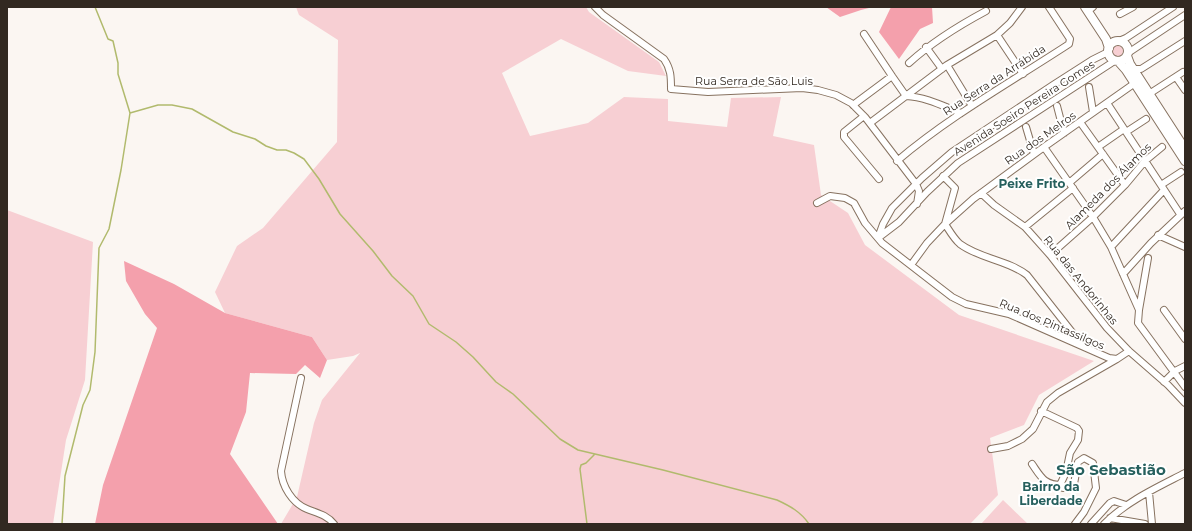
<svg xmlns="http://www.w3.org/2000/svg" width="1192" height="531" font-family="Montserrat,sans-serif">
	<style>
		.green { fill: #f7cfd3 }
		.forest { fill: #f4a0ac }
		.lines { fill: none; stroke-linecap: round; stroke-linejoin: round }
		.stream { stroke: #b1ba6d; stroke-width: 1.5 }
		.minor-casing { stroke: #877260; stroke-width: 8 }
		.major-casing { stroke: #877260; stroke-width: 10 }
		.minor { stroke: #fff; stroke-width: 6 }
		.major { stroke: #fff; stroke-width: 8 }
		.labels { text-anchor: middle; dominant-baseline: central; stroke-width: 4; stroke-linejoin: round; paint-order: stroke }
		.street-label { font-size: 11px; fill: #322921; stroke: #fff }
		.neighbourhood-label { font-size: 12px; font-weight: bold; fill: #26605e; stroke: #fff }
		.district-label { font-size: 15px; font-weight: bold; fill: #26605e; stroke: #fff }
	</style>
	<rect width="100%" height="100%" fill="#fbf6f2"/>
	<path class="green" d="M296,7H586L589,12L659,62L666,76L628,71L561,39L502,73L530,136L588,123L624,97L668,99V121L727,127L731,98L781,97L773,136L814,145L821,195L848,213L865,245L959,315L1094,361L1039,395L1024,425L990,438L998,495L970,524H281L297,497L314,423L322,400L360,353L353,356L327,360L312,337L225,313L215,292L237,246L263,228L337,142L338,40L299,15Z
		M1111 51a6 6 0 1 1 12 0a6 6 0 1 1-12 0Z
		M7,210L93,242L85,380L66,440L53,524H7Z
		M1003,500L1028,524H981Z"/>
	<path class="forest" d="M826,7H873L861,10L840,17Z
		M891,7H932L933,23L920,29L899,59L879,32Z
		M124,261L174,284L225,313L312,337L327,360L320,378L305,365L296,374L250,373L246,412L230,454L278,524H95L103,485L157,328L145,314L126,281Z"/>
	<g class="lines">
		<path class="stream" d="M130,113L158,105H172L192,109L233,132L255,139L266,146L277,150H286L294,153L304,159L319,179L340,214L373,251L392,276L413,296L429,324L456,342L473,357L496,382L513,394L560,439L578,450L663,470L777,500C790,506 801,512 809,524
			M62,524L65,476L83,405L90,390L95,352L99,248L109,229L121,170L130,113L118,74V63L113,41L108,39L95,7
			M587,524L580,469L581,465L586,463L594,455"/>
		<defs>
			<path id="minor" d="M595,7L603,15L664,59C671,69 671,77 671,89L708,92L802,88L818,90L836,95L851,103L865,117L916,184L919,191L917,204
				M1092,8L1093,7
				M1120,14L1133,7
				M864,34L892,76
				M997,35L1023,74
				M1119,41L1126,38L1173,7
				M926,47L942,69
				M1128,53L1185,15
				M909,63C932,42 958,26 986,11
				M947,65L972,106
				M1133,69H1141L1185,41
				M1176,77L1185,90
				M1089,87L1093,112
				M1149,94L1183,72
				M906,96C926,97 943,106 961,113
				M1107,103L1180,214
				M853,105L892,76L906,96
				M1057,106L1064,133
				M864,116L844,132V137L879,179
				M1080,122L1125,185
				M870,123L947,65L997,35L1010,23L1022,7
				M1026,127L1034,154
				M1126,132L1146,119
				M1044,147L1093,217L1111,247L1139,310L1138,323L1185,387
				M1098,147L1124,129
				M897,161C950,116 1011,82 1069,44L1070,39L1049,7
				M943,176L955,188L945,224C949,230 954,239 960,244C980,259 1008,260 1027,275L1083,346
				M1069,183L1103,154
				M1161,185L1181,172
				M981,193L994,205L1025,227L1050,255L1107,328L1129,351L1168,385L1185,403
				M817,203L830,196L845,198L854,203L865,223L882,243L952,297L966,304L1009,314L1109,358L1117,359L1129,351
				M1025,227L1073,188
				M1158,235L1185,247
				M878,238L883,224L892,208L922,178L952,152L1053,85L1092,60L1108,52
				M878,238L899,222L927,192L958,163L1116,60
				M1111,247L1164,190
				M1050,255L1093,217L1125,185L1145,161L1162,147
				M911,265L927,243L945,224L973,199L1044,147L1135,83
				M1123,274L1151,243L1185,211
				M1139,310L1148,258
				M1164,310L1185,339
				M301,378L281,471C282,486 292,503 307,509C317,513 327,515 334,524
				M1164,382L1175,371L1185,366
				M1041,411L1077,428L1079,431L1078,440L1070,453L1066,472L1061,483L1063,488H1072L1074,484L1078,462L1084,458L1093,463L1096,488L1084,512L1075,524
				M991,449L1008,446L1022,439L1033,429L1047,402L1058,393L1117,359
				M1032,464C1041,477 1044,485 1062,485
				M1149,492L1152,524
				M1110,518L1145,524
				M1091,524L1110,503L1114,501L1126,505
				M1104,524C1127,501 1156,488 1185,473"/>
			<path id="major" d="M1085,7L1106,39L1109,48
				M1108 51a10 10 0 1 1 20 0a10 10 0 1 1-20 0Z
				M1127,56L1130,64L1185,149
				M1118,61L1126,70L1185,161"/>
		</defs>
		<use href="#minor" class="minor-casing"/>
		<use href="#major" class="major-casing"/>
		<use href="#minor" class="minor"/>
		<use href="#major" class="major"/>
	</g>
	<g class="labels">
		<g class="street-label">
			<text transform="translate(994 80) rotate(-33)">Rua Serra da Arrábida</text>
			<text x="754" y="81">Rua Serra de São Luis</text>
			<text transform="translate(1024 108) rotate(-33)">Avenida Soeiro Pereira Gomes</text>
			<text transform="translate(1040 138) rotate(-35)">Rua dos Melros</text>
			<text transform="translate(1108 186) rotate(-45)">Alameda dos Álamos</text>
			<text transform="translate(1081 280) rotate(51)">Rua das Andorinhas</text>
			<text transform="translate(1052 324) rotate(23)">Rua dos Pintassilgos</text>
		</g>
		<g class="neighbourhood-label">
			<text x="1032" y="183">Peixe Frito</text>
			<text x="1051" y="486">Bairro da<tspan x="1051" dy="14">Liberdade</tspan></text>
		</g>
		<g class="district-label">
			<text x="1111" y="469">São Sebastião</text>
		</g>
	</g>
	<rect width="1192" height="531" fill="none" stroke="#322921" stroke-width="16"/>
</svg>
